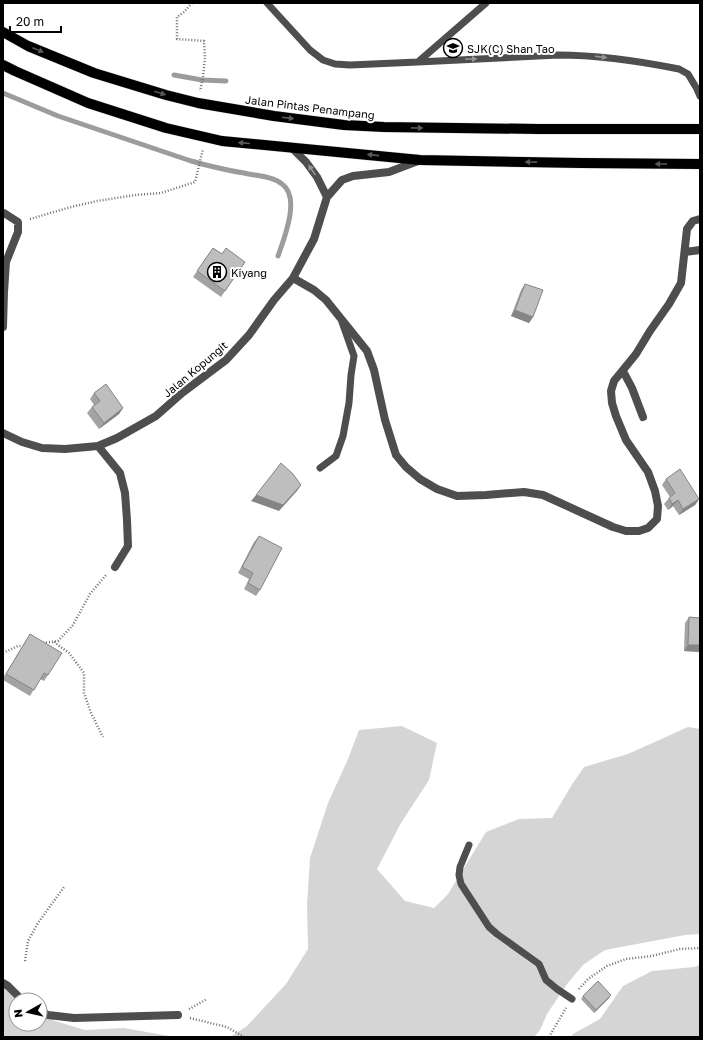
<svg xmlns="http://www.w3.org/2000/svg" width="703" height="1040" font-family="'Golos Text',sans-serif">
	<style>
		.green { fill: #d5d5d5 }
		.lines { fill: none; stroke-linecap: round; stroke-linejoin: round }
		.stream { stroke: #9c9c9c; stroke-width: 5 }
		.primary-casing { stroke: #dbdbdb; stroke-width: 11 }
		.path { stroke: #707070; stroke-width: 2.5; stroke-dasharray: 1 2; stroke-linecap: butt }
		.lane { stroke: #4e4e4e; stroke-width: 7 }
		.street { stroke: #4e4e4e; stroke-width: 8 }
		.primary { stroke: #000; stroke-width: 10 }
		.wall { fill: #a3a3a3 }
		.shaded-wall { fill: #858585 }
		.building { fill: #bebebe; stroke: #858585 }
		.oneway { fill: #595959 }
		.oneway2 { fill: #959595 }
		.labels { text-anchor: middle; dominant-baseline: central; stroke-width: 4; stroke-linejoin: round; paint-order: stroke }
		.poi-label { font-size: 11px; fill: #000; stroke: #fff; text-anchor: start }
		.street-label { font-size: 11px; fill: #000; stroke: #fff }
	</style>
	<rect width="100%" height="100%" fill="#fff"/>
	<path class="green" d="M402,726L437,743L429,780L401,823L377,869L405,901L434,908L448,894L486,832L519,819L552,818L571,786L584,767L628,754L688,727L700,729V934L685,935L605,950L583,965L567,984L547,1014L540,1030L534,1037H230L247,1026L286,984L308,949L307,904L310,858L328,803L348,759L359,730Z
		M700,965V1037H571L573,1034L600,1019L623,986L652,971L694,967Z
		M3,983L14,989L28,1000H16V1024H40V1009L55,1021L85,1030L124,1028L175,1037H3Z"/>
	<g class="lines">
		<path class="stream" d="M174,75L202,80L226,81
			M3,93L58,116L191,161C196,162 201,164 206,165C218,168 231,171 244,173C257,176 272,176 282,184C301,197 284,239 278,256"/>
		<defs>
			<path id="primary" d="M3,32L28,46L94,73L166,95L198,103L274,116L344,125L384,127L539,129H700
				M3,65L15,71L88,103L166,128L222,141L420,160L581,163L700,164"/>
		</defs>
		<use href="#primary" class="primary-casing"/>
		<path class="path" d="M192,3L184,12L177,17V39L204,41L205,57L203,78L200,91
			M30,219L71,207L97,201L136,195L161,193L195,182L203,149
			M54,642L69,653L84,673V693L91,713L103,737
			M43,643L58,641L73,625L90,594L106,575
			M3,653L18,646H22
			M25,961L28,941L38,923L64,887
			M579,989L588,979L607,966L626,959L652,956L680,949L700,948
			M189,1009L207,999
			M190,1018L227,1027L244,1037
			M549,1037L566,1008"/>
		<path class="lane" d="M267,3L310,50L323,60L335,64L350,65L418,62L486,3
			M418,62L558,55C599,55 639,61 679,69L688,74L697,89L700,96
			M320,468L336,456L343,436L349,403L351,375L354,356L342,322
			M469,845L460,867L459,875L461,884L489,927L497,934L539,964L546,980L557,989L572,999"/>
		<path class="street" d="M291,147L306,162L317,177L327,197
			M3,214L4,213L18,222V232L6,262L4,292L3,327
			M685,252L700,250
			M293,278L314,290L326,300L367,351L374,370L385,420L396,455L406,467L420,479L437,489L457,496L486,495L524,492L543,495L613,527L626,531H639L648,528L657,519L658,506L655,491L648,472L626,440L616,416L612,403L611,391L614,381L636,354L650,331L669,304L681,283L687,229L693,221L700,219
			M623,371L632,388L643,417
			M3,433L22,442L42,448L65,449L98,446L117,438L156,416L182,393L226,360L249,335L274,300L293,278L314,239L327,197L342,180L353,176L389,172L418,161
			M98,446L120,473L125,493L127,520L128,546L115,567
			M3,983L8,986L22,1000
			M40,1011L48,1015L74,1018L178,1015"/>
		<use href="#primary" class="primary"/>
	</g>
	<path class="wall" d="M213,248L222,254L245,262L221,297L193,277Z
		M525,284L533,317L529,323L511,316L521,290Z
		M94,393L123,408L119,414L99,429L87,413L92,407L94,405L90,399Z
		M666,479L699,499L695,505L679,515L673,506L668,510L664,504L670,497L662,485Z
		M259,536L260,590L256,596L244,589L249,579L238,573L254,542Z
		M689,617L700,618V652L684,651L685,623Z
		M30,634L48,675L44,681L40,679L30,696L3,680V678L26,640Z
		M583,996L609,998L594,1013L581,999Z"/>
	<path class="shaded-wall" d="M515,310L533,317L529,323L511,316Z
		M123,408L119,414L99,429L104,423Z
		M301,485L297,491L279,511L251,501L256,495Z
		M699,499L695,505L679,515L683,509Z
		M678,500L673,506L668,510L672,504Z
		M688,645H700V652L684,651Z
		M611,995L609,998L594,1013L596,1010Z"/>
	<path class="building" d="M213,248L222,254L226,248L245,262L225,291L197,271Z
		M525,284L543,290L533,317L515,310Z
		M106,384L123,408L104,423L92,407L100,401L94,393Z
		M281,463L293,474L301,485L283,505L256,495Z
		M680,469L699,499L683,509L678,500L672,504L669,498L675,493L666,479Z
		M259,536L282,548L260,590L248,583L253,573L242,567Z
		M689,617L700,618V645H688Z
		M30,634L62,653L48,675L44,673L34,690L6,674Z
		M598,981L611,995L596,1010L583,996Z"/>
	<defs><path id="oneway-solid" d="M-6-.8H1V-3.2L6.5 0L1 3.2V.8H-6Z"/></defs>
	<g class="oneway">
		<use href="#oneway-solid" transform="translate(38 50) rotate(22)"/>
		<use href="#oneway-solid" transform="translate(160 93) rotate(17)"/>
		<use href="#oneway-solid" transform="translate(288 118) rotate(7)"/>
		<use href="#oneway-solid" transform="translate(417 128) rotate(1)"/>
		<use href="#oneway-solid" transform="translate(244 143) rotate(-175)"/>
		<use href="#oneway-solid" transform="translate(373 155) rotate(-174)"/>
		<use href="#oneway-solid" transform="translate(531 162) rotate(-179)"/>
		<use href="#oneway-solid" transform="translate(661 164) rotate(-180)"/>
	</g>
	<g class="oneway2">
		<use href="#oneway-solid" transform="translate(601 57) rotate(7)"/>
		<use href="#oneway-solid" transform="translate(471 59) rotate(-3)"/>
		<use href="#oneway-solid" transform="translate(312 170) rotate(-124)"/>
	</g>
	<defs>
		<symbol id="school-ring" viewBox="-11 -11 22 22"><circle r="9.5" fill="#fff" stroke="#000" stroke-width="1.5"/><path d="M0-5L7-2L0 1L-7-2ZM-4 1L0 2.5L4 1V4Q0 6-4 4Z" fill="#000"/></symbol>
		<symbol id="building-ring" viewBox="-11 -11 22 22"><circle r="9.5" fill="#fff" stroke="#000" stroke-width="1.5"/><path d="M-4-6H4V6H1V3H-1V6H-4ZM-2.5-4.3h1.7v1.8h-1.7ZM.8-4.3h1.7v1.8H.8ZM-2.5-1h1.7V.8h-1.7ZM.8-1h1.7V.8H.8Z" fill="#000"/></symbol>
	</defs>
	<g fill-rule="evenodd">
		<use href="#school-ring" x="442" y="37" width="22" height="22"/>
		<use href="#building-ring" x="206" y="261" width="22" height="22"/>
	</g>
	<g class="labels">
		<g class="poi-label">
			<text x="467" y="48">SJK(C) Shan Tao</text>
			<text x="231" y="272">Kiyang</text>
		</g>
		<g class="street-label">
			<text transform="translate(310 107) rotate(7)">Jalan Pintas Penampang</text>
			<text transform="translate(195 369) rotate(-40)">Jalan Kopungit</text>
		</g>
	</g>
	<rect width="703" height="1040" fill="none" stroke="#000000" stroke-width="8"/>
	<g transform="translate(28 1012) rotate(262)"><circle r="19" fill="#ffffff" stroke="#999999"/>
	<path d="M0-3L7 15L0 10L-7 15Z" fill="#000000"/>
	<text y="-6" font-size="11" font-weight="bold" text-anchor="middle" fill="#000000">N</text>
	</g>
	<path d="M10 26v6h51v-6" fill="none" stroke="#000000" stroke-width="2"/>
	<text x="16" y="26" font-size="12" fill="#000000" stroke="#ffffff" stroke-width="3" paint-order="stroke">20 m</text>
</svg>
